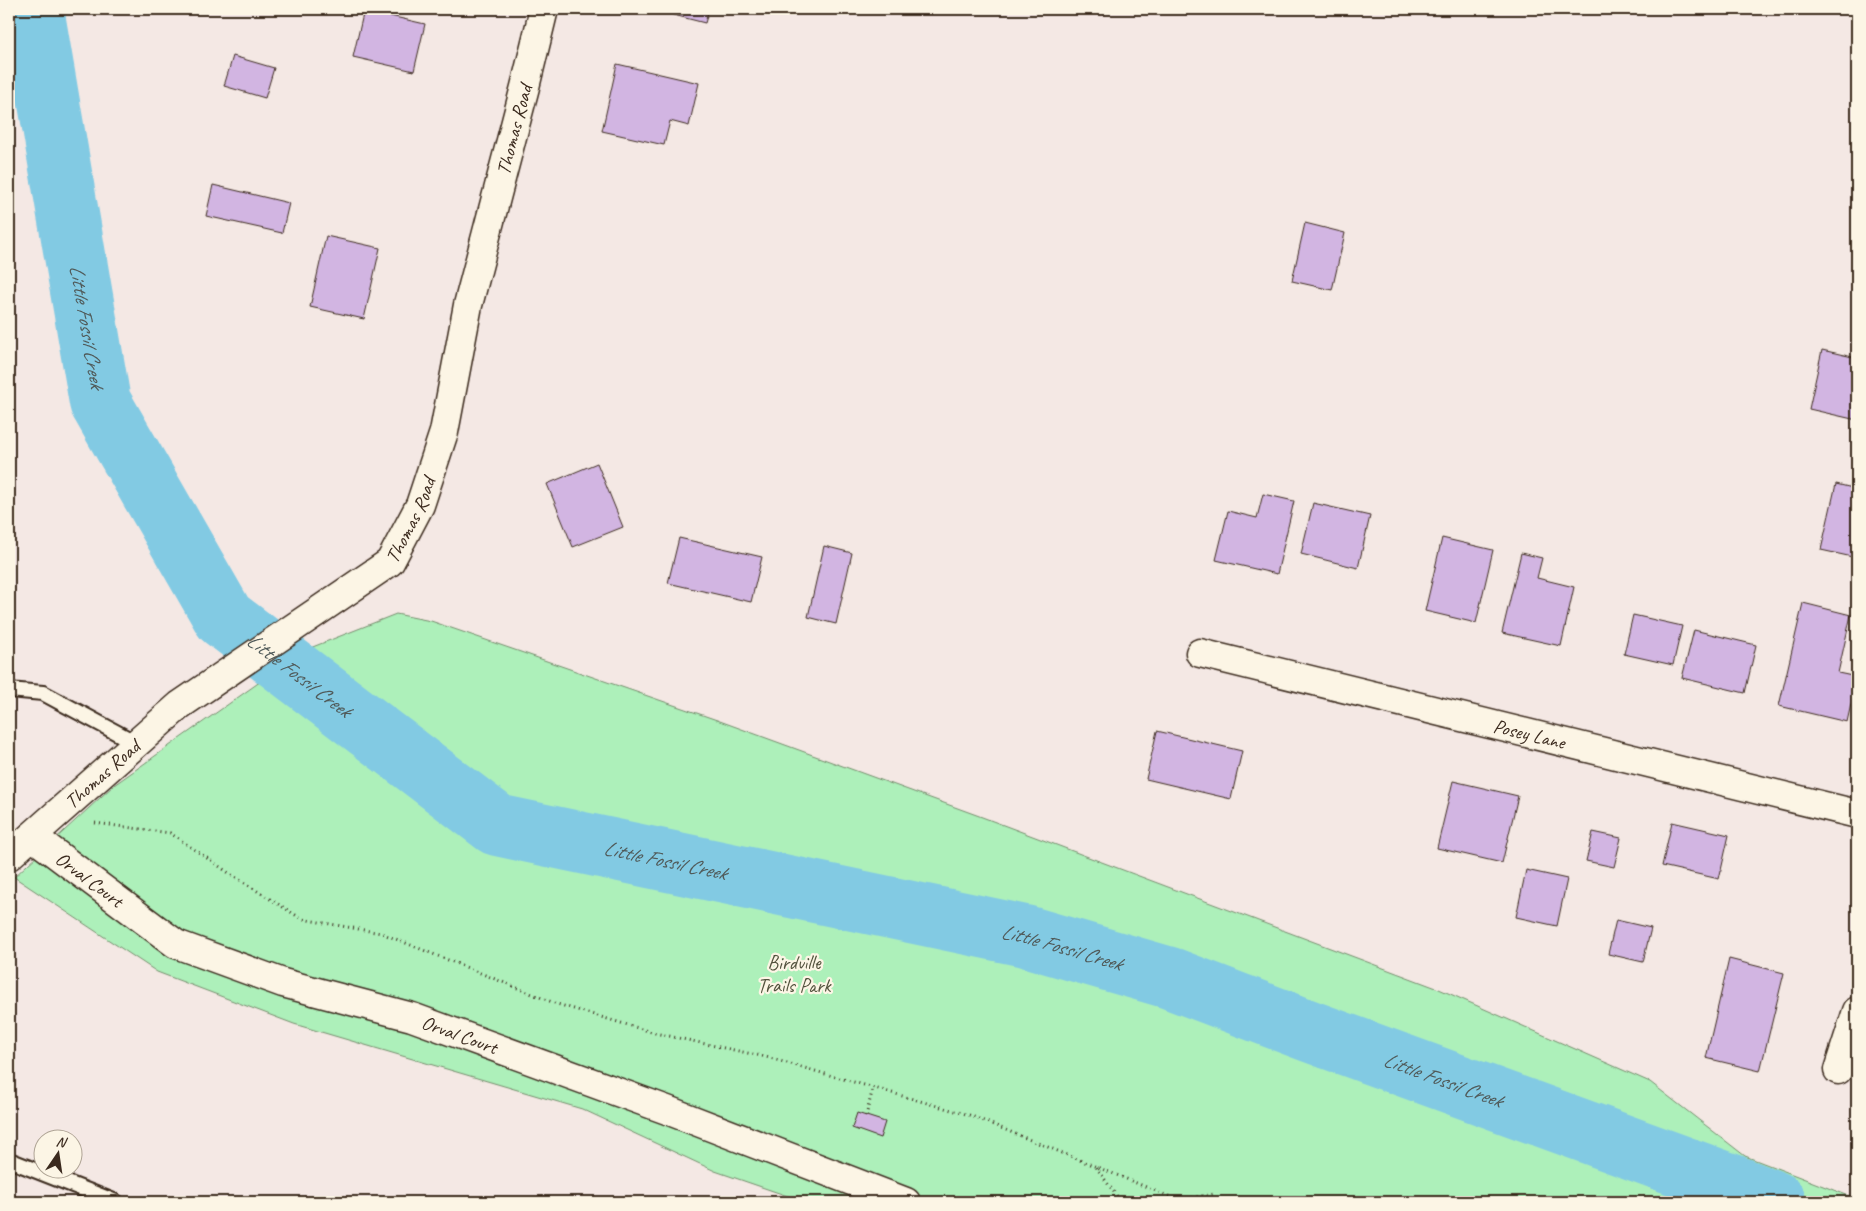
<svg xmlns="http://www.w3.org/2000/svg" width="1866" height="1211" font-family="Caveat,sans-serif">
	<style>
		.green { fill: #adf0ba; stroke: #748d6c }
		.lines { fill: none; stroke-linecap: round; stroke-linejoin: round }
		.river { stroke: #82cae3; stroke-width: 62 }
		.building { fill: #d2b5e2; stroke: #3b2a1e }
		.service-casing { stroke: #3b2a1e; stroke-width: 18 }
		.minor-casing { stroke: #3b2a1e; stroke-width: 31 }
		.path { stroke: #3b2a1e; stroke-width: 3; stroke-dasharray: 1 4; stroke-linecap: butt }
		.service { stroke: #fcf5e5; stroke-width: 14 }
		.minor { stroke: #fcf5e5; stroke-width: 28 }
		.labels { text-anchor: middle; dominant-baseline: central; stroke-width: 4.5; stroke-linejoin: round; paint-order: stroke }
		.street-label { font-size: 20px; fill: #3b2a1e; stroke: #fcf5e5 }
		.park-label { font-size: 20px; fill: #52523d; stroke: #fcf5e5 }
		.water-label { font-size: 21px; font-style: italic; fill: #505a59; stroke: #fcf5e5 }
	</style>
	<rect width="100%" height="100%" fill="#f4e8e4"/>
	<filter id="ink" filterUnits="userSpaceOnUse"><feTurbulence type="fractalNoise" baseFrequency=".02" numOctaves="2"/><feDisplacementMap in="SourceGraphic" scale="10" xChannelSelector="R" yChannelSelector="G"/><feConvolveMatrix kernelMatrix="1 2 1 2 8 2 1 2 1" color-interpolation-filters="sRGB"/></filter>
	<g filter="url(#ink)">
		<path class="green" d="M396,614L431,621L717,720L982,817L1439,989L1650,1082L1745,1156L1857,1199V1202H805L715,1171L582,1109L294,1024L157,972L14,877L114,785L305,650Z"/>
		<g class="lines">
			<path class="river" id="s1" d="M33,9L100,402L224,618L497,825L1025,936L1170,978L1312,1032L1732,1185L1775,1202"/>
		</g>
		<path class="building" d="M650,9H709L705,23Z
			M364,10L425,24L414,71L353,57Z
			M233,56L274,68L265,98L224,86Z
			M617,64L699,83L689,126L670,121L664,145L602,131Z
			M213,185L289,203L282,233L206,216Z
			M1305,223L1345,233L1332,290L1292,281Z
			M326,236L380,248L364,319L310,307Z
			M1822,350L1857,358V420L1809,409Z
			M597,463L623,527L573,547L547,484Z
			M1836,484L1857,489V558L1821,550Z
			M1263,494L1294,501L1277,574L1216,560L1228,511L1257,518Z
			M1313,503L1370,516L1358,568L1301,554Z
			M679,538L762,557L751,602L668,583Z
			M1442,538L1493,550L1476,623L1425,611Z
			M824,546L852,553L836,624L808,617Z
			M1521,553L1542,558L1537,578L1574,587L1561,646L1502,633Z
			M1803,603L1851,615L1838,673L1857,677L1847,722L1779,706Z
			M1633,615L1682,626L1673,665L1624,654Z
			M1694,630L1756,645L1745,693L1682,678Z
			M1157,731L1242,751L1231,799L1146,779Z
			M1453,781L1518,796L1502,863L1437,848Z
			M1672,822L1729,835L1719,879L1662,866Z
			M1593,832L1621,838L1614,867L1586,861Z
			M1526,870L1567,879L1557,926L1516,917Z
			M1616,920L1651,928L1643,962L1608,954Z
			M1729,959L1784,973L1760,1071L1706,1058Z
			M857,1113L885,1122L880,1138L852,1128Z"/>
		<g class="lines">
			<defs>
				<path id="service" d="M9,690L43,693L136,743
					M9,1160L116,1202"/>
				<g id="minor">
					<path id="s2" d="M1200,653L1857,814"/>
					<path id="s3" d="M32,836L176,944L283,983L412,1017L667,1110L906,1202"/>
					<path id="s4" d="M9,856L180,705L390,562L420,505L444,432L468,305L525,87L544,9"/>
					<path d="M1838,1070L1857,1011"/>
				</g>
			</defs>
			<use href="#service" class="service-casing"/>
			<use href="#minor" class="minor-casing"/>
			<path class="path" d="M95,823L170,833L232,875L302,919L381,933L557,1004L655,1033L766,1057L969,1115L1183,1202
				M866,1116L873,1088
				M1096,1167L1121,1202
				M1177,1200L1214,1194"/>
			<use href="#service" class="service"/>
			<use href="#minor" class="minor"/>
		</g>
	</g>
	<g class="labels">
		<g class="street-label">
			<text stroke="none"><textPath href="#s4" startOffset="934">Thomas Road</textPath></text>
			<text stroke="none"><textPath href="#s4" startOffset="529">Thomas Road</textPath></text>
			<text stroke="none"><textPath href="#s2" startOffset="339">Posey Lane</textPath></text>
			<text stroke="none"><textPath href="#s4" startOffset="124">Thomas Road</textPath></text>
			<text stroke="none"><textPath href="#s3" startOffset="72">Orval Court</textPath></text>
			<text stroke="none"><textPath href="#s3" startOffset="478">Orval Court</textPath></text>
		</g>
		<g class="park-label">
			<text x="794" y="962">Birdville<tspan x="794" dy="23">Trails Park</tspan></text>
		</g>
		<g class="water-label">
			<text stroke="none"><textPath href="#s1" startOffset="322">Little Fossil Creek</textPath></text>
			<text stroke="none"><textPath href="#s1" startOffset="742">Little Fossil Creek</textPath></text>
			<text stroke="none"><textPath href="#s1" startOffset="1162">Little Fossil Creek</textPath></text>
			<text stroke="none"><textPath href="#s1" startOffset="1568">Little Fossil Creek</textPath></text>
			<text stroke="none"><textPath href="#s1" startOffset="1972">Little Fossil Creek</textPath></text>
		</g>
	</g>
	<rect width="1866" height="1211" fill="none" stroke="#fcf5e5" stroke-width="30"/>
	<rect x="15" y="15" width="1836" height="1181" fill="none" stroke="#3b2a1e" stroke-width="2" filter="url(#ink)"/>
	<g transform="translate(58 1154) rotate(13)"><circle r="24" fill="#fcf5e5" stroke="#afa495"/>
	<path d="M0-4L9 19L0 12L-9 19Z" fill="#3b2a1e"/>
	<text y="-8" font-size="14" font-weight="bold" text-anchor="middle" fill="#3b2a1e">N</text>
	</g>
</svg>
